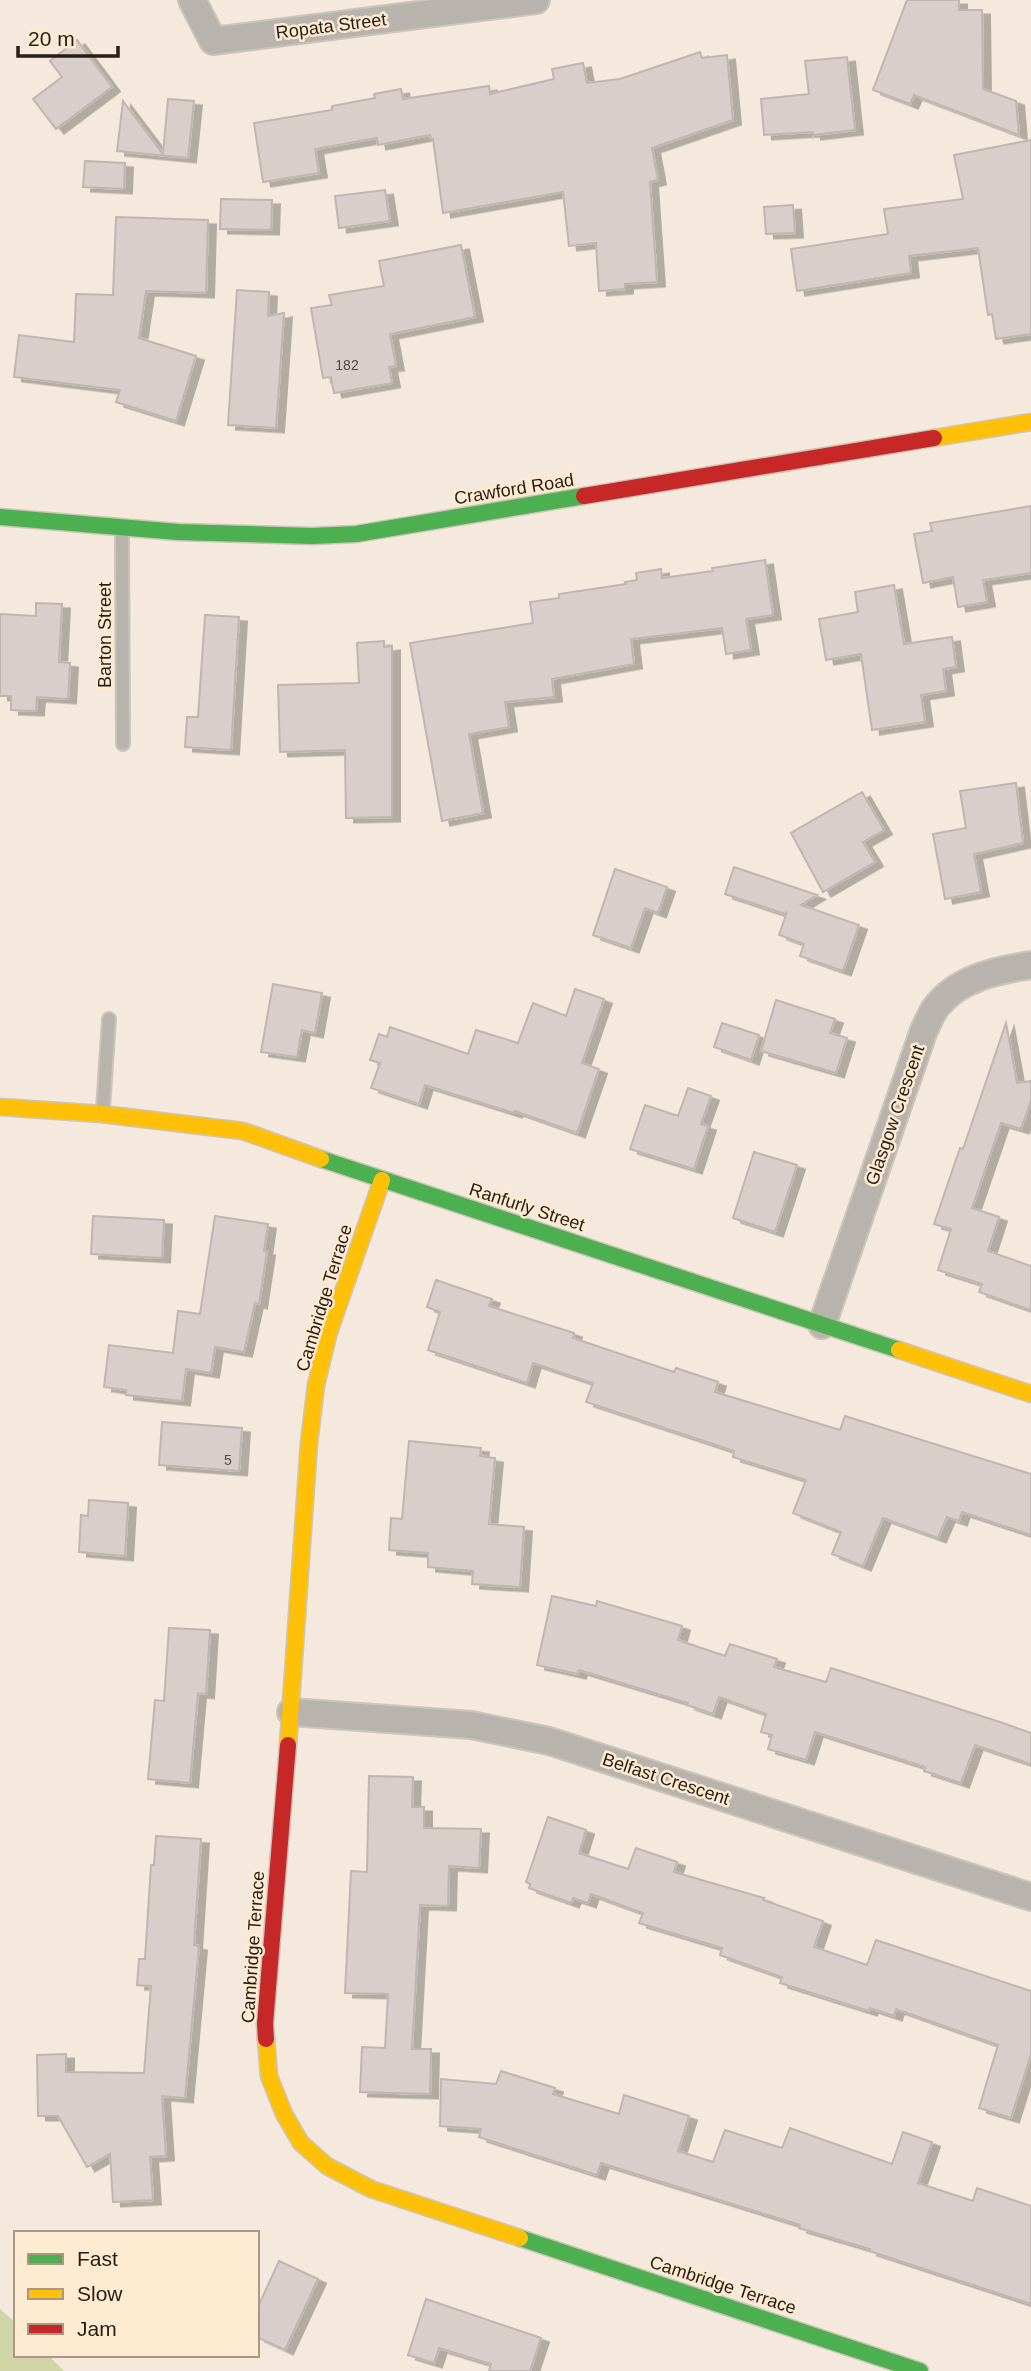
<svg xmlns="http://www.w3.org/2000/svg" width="1031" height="2371" font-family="Arial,sans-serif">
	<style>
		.green { fill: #d0d5a8 }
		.building { fill: #daceca; stroke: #c1b5b1; stroke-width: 2; filter: url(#shadow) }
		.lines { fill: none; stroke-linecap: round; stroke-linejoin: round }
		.lane-casing { stroke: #cdc4ba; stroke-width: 16 }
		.street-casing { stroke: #cdc4ba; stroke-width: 30 }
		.fast-casing { stroke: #cdc4ba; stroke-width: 19 }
		.slow-casing { stroke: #cdc4ba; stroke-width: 19 }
		.jam-casing { stroke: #cdc4ba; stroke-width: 19 }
		.lane { stroke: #b8b3ac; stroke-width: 12 }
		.street { stroke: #b8b3ac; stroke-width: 26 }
		.fast { stroke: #4caf50; stroke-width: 16 }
		.slow { stroke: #ffc107; stroke-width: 16 }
		.jam { stroke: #c62828; stroke-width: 16 }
		.labels { text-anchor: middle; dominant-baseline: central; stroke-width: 5; stroke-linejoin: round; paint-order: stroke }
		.number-label { font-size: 14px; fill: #544940 }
		.street-label { font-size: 18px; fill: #271d12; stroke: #ffead2 }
	</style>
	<defs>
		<filter id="shadow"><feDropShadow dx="8" dy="4.5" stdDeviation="0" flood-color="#0004"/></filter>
	</defs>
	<rect width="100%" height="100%" fill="#f4e9dc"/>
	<path class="green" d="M0,2309L16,2323V2355H48L64,2371H0Z"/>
	<path class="building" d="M907,0H959V10H982L983,89L1016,101L1019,135L914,95L910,104L873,90Z
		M77,40L112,87L56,129L33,99L62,77L50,61Z
		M700,52L702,58L727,55L733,120L652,148L658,180L650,182L657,282L625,284V289L599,291L596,243L569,246L563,192L443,213L433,139H431L430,135L378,145L377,138L315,149L319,173L263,182L254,123L332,110V106L375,98L374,94L401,89L403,99L489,86L490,94L554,79L552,69L583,63L587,83L620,79Z
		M847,57L855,130L813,135V132L764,135L761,99L809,94L805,61Z
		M168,99L194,101L188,158L117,151L123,101L163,154Z
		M1031,140V334L996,339L992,314L988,315L978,248L909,256L911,273L797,291L791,249L888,234L884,209L963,199L954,155Z
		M85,161L125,163L124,189L83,187Z
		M385,190L390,221L339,228L335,196Z
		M221,199L272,200L271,230L220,229Z
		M793,205L795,233L766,234L764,207Z
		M116,217L208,220L206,293L146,291L139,338L196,356L176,421L116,402L120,390L14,377L19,335L74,342L76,294L113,295Z
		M461,245L475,317L390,334L396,366L389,367L392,383L334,393L331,377L323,378L311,308L332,305L329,295L384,286L379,261Z
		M237,290L269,292L268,316L284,313L276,428L228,425Z
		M1031,506V573L983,580L987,602L958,607L953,577L923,583L914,534L932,531L930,523Z
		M765,560L773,615L746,619L751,650L726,654L722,628L631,639L634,664L552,679L554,697L505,702L509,727L469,734L483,813L442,821L410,643L533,623L530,602L559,598V594L626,584L625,582L637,580L636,573L661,569L662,578L713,571L712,568Z
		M894,585L904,644L952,637L956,667L943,669L946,691L921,695L925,722L872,730L861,654L826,660L819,619L858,612L855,592Z
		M36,603L62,604L59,662L70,663L68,699L37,697L36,711L11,710V696H0V614L36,616Z
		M205,615L239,617L231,750L185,747L187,717H198Z
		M384,641V647L392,646V817L346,818L345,750L280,752L278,685L359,683L357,643Z
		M1016,783L1023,843L974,854L981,892L945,899L933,834L966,828L960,791Z
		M862,792L884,830L863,842L875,862L823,892L791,833Z
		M734,867L817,895L801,905L859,925L843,971L800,956L804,944L779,935L787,912L785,914L725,894Z
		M615,869L667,887L658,913L645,908L631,948L593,935Z
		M273,984L322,993L315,1033L302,1030L297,1057L261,1052Z
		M575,989L604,999L582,1063L599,1069L577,1133L515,1111L514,1113L425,1085L419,1104L371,1088L380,1063L370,1060L379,1034L387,1037L390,1027L468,1054L476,1030L518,1043L533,1003L566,1016Z
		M776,1000L835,1019L830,1033L847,1038L836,1073L761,1051Z
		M722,1023L759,1035L751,1060L714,1047Z
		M1006,1023L1017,1083L1031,1081V1100L1021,1129L1001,1123L972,1208L999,1217L988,1251L1031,1266V1310L979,1292L982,1284L938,1270L951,1229L934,1224L960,1148L963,1149Z
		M688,1088L711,1096L701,1124L708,1126L694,1169L630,1149L645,1105L678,1116Z
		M754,1152L797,1165L775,1232L733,1218Z
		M93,1216L164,1220L162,1258L91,1254Z
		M215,1216L268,1224L264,1251H267L259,1304L255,1303L244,1352L215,1347L211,1373L186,1369L182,1401L126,1395V1390L104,1387L109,1345L173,1353L178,1311L200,1314Z
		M436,1280L492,1299L489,1306L574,1333L573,1338L674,1372L676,1368L718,1382L715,1392L840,1430L845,1416L1031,1474V1535L962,1512L959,1521L947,1517L938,1538L883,1518L863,1566L832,1554L841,1532L793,1513L806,1480L733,1457L734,1451L586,1402L593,1383L533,1363L527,1383L428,1350L440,1312L427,1307Z
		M162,1422L242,1428L239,1471L159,1465Z
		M409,1441L481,1448L480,1456L495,1458L489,1524L524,1527L520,1587L472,1584L473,1571L428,1567V1553L389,1550L391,1518L402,1519Z
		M89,1500L128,1503L125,1556L79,1552L81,1515L88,1516Z
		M552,1596L596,1606L597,1601L682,1626L678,1640L725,1656L730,1644L777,1659L774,1667L826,1682L831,1668L1000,1722L1031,1733V1764L975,1745L961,1783L924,1771L925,1767L815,1732L806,1760L768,1749L772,1735L761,1732L766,1714L719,1697L713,1714L687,1705L688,1703L579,1670L578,1674L537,1665Z
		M169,1628L210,1630L206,1694L198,1693L190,1783L148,1779L155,1700L164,1701Z
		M369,1776L413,1777L412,1807H424V1828L481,1829L479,1868L449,1866L448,1906L420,1905L412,2049H431L430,2094L360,2092L362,2047L385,2048L388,1994L345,1993L351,1871L367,1872Z
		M548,1817L586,1830L579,1853L628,1869L636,1848L677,1862L674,1872L764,1898L763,1900L823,1921L814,1947L867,1965L876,1940L1031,1991V2054L1011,2118L979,2108L998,2045L896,2009L894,2016L870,2008L869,2011L780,1983L782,1977L720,1955L722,1948L639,1923L643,1913L591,1894L588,1903L573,1898L571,1903L529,1888L530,1884L526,1882Z
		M156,1836L201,1839L194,1945L199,1946L185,2098L162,2096L166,2156L150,2157L153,2200L113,2202L110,2154L87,2167L58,2116H38L37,2055L66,2054V2072L144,2073L151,1986L137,1985L139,1959H145L151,1865H154Z
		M501,2071L555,2088L553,2094L619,2114L624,2095L689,2116L678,2151L713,2162L725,2130L782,2148L790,2128L892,2164L903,2132L932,2142L918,2183L973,2201L977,2188L1031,2206V2304L869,2251L870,2249L799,2228L800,2225L601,2163L597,2175L479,2137L481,2129L440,2126L441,2079L496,2084Z
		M279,2261L318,2279L285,2350L257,2337V2309Z
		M426,2299L541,2338L530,2371H489L491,2364L439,2348L434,2363L408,2355Z"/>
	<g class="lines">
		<defs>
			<path id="lane" d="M122,530L123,744
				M103,1109L109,1019"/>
			<path id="street" d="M192,0L213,41L536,0
				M822,1325L924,1030C928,1023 931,1013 937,1006C959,978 998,970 1031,965
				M291,1712L471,1725L549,1741L1031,1897"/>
			<path id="fast" d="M0,517L178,532L312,536L356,534L584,496
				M321,1159L899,1350
				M520,2238L920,2371"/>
			<path id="slow" d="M934,438L1031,422
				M0,1107L102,1114L243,1131L321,1159
				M899,1350L1031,1394
				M288,1745L309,1443L316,1385L329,1332L382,1180
				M266,2039L269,2076L284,2114L301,2143L327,2166L371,2189L520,2238"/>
			<path id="jam" d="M584,496L934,438
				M266,2039L265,2024L288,1745"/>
		</defs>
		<use href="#lane" class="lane-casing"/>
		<use href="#street" class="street-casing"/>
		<use href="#fast" class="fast-casing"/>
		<use href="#slow" class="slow-casing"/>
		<use href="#jam" class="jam-casing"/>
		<use href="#lane" class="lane"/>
		<use href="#street" class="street"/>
		<use href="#fast" class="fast"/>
		<use href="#slow" class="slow"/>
		<use href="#jam" class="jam"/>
	</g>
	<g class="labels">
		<g class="number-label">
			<text x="347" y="365">182</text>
			<text x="228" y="1460">5</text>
		</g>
		<g class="street-label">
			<text transform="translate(331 26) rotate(-7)">Ropata Street</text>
			<text transform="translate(514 489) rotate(-9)">Crawford Road</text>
			<text transform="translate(105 635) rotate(-90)">Barton Street</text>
			<text transform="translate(895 1115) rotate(-71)">Glasgow Crescent</text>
			<text transform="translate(527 1207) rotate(18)">Ranfurly Street</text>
			<text transform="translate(324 1298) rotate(-73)">Cambridge Terrace</text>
			<text transform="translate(666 1779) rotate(18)">Belfast Crescent</text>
			<text transform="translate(253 1947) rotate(-86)">Cambridge Terrace</text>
			<text transform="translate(723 2285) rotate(18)">Cambridge Terrace</text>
		</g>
	</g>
	<rect x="14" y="2231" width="245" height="126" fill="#ffead2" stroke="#a99885" stroke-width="2"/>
	<rect x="28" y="2254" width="35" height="10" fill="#4caf50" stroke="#a99885" stroke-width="2"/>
	<text x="77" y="2266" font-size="21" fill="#271d12">Fast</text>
	<rect x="28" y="2289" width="35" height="10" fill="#ffc107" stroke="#a99885" stroke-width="2"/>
	<text x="77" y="2301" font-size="21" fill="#271d12">Slow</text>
	<rect x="28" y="2324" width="35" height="10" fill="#c62828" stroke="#a99885" stroke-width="2"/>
	<text x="77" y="2336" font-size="21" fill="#271d12">Jam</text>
	<path d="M18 46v10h100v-10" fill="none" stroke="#271d12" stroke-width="3.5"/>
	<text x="28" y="46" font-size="21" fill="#271d12" stroke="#ffead2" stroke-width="5" paint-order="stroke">20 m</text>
</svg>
